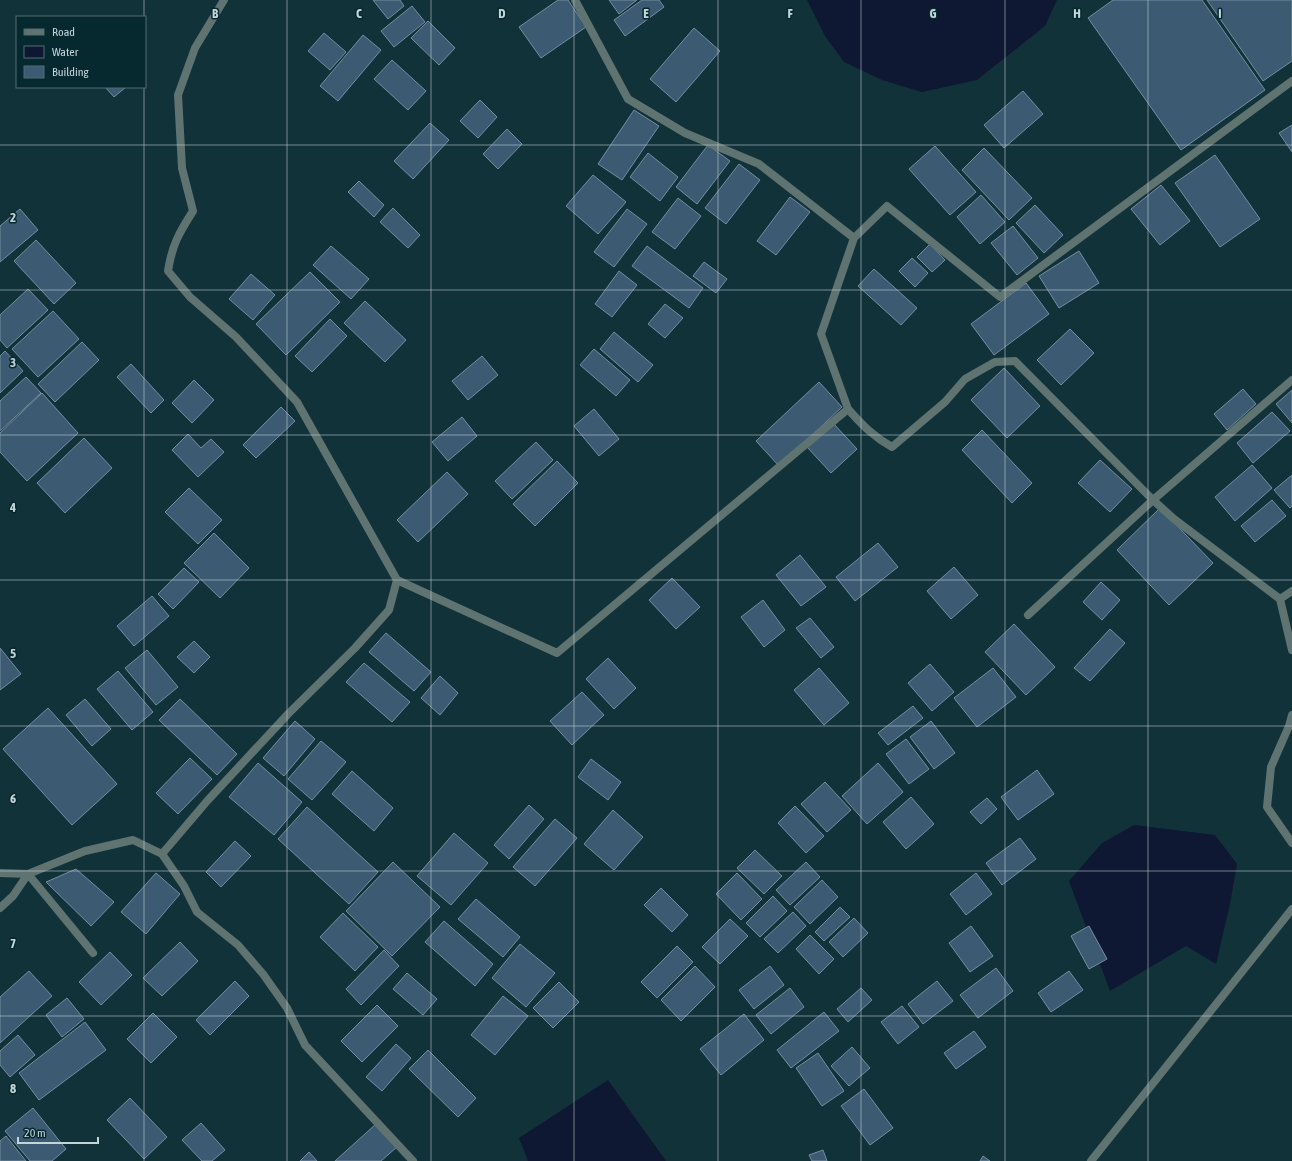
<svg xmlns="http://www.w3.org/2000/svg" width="1292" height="1161" font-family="'Asap Condensed',sans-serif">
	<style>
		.water { fill: #0e1832 }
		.building { fill: #3c5b73; stroke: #758da0 }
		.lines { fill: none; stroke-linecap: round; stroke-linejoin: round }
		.minor { stroke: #5f7371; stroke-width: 8 }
		.grid { fill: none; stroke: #c4d5da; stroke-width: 1; stroke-opacity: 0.55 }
		.grid-label { font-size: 13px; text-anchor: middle; font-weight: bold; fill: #c4d5da; stroke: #06282f; stroke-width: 3; stroke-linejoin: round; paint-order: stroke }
	</style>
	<rect width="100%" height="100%" fill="#12323a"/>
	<path class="water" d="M807,0H1057L1045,26L977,80L922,92L882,80L844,62L825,36Z
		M1134,825L1215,835L1237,864L1230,904L1216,964L1186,946L1110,991L1069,881L1102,843Z
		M608,1080L666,1161H528L519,1138Z"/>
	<path class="building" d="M373,0H400L404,6L388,19Z
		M558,0H568L586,27L541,58L519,27Z
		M609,0H637L619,14Z
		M642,0H659L664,7L625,36L614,20Z
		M1113,0H1202L1265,90L1181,150L1088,18Z
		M1207,0H1292V61L1263,81Z
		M412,6L425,22L394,47L381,31Z
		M428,21L455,48L439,65L411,38Z
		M694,28L720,51L676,102L650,79Z
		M324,33L346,52L330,70L308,51Z
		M363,35L381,50L338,101L320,86Z
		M392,60L426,91L408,110L374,79Z
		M105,87H126L114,97Z
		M1023,91L1043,114L1004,148L984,125Z
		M480,100L497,117L478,138L460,121Z
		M634,110L659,126L622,180L598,164Z
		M430,123L449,140L413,179L394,161Z
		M1292,125V152L1279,133Z
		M507,129L522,144L498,169L483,154Z
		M708,145L730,161L697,204L676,187Z
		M935,146L976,192L950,215L909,169Z
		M984,148L1032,198L1009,220L962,170Z
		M648,153L678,177L660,201L630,177Z
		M1215,155L1260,219L1220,247L1175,183Z
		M739,164L760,180L726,224L705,208Z
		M593,175L626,202L598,234L566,206Z
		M359,181L384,205L374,217L348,192Z
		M1161,185L1190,221L1160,245L1131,209Z
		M981,195L1005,222L980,244L957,217Z
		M790,197L810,212L776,255L757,241Z
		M678,198L701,216L675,249L652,232Z
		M1035,205L1063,235L1044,253L1016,223Z
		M393,208L420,235L408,248L380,222Z
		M20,209L38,230L0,262V226Z
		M627,209L647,224L614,267L594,252Z
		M1013,226L1038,258L1017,275L991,243Z
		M36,240L76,283L54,304L14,261Z
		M930,244L945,260L932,272L917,257Z
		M331,246L369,279L351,299L313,265Z
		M647,246L703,288L689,308L632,266Z
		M1079,251L1099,283L1059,308L1039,276Z
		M912,258L928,273L915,287L899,271Z
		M704,262L727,279L716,293L693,276Z
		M874,269L917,308L901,325L858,286Z
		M619,271L637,285L612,317L595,304Z
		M310,272L340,302L286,355L256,324Z
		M251,274L275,295L253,320L229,299Z
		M1026,283L1049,314L994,355L971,324Z
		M28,289L48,310L7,348L0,340V315Z
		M365,301L406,340L385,362L344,323Z
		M665,304L683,318L665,338L648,324Z
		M53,311L79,339L38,377L12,349Z
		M330,319L347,336L312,372L295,356Z
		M1070,329L1094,353L1061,385L1037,360Z
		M614,332L653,365L638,382L600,349Z
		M82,342L99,360L55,402L38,384Z
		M594,349L630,380L616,396L580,365Z
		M5,351L23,371L0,393V356Z
		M482,356L498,375L468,400L452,381Z
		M131,364L164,400L151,413L117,377Z
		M1004,368L1040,406L1007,438L971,400Z
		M26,377L41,393L0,431V401Z
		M194,380L214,400L192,423L172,403Z
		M819,382L842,407L779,466L756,441Z
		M1243,389L1256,404L1227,430L1214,414Z
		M1292,390V423L1276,404Z
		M42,393L78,433L27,481L0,452V433Z
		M281,407L295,421L256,458L243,445Z
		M594,409L619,439L599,456L574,426Z
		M1272,412L1290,431L1253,463L1237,443Z
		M462,417L477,436L448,461L432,442Z
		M833,423L857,449L831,473L807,447Z
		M982,430L1032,483L1012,503L962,450Z
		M188,434L201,448L211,439L224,452L198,477L172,450Z
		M84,438L112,468L65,513L37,483Z
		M536,442L553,460L512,499L495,481Z
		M1100,460L1132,489L1110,512L1078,483Z
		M557,461L578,483L535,526L513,504Z
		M1252,465L1272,488L1235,521L1215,497Z
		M447,472L468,494L418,542L397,520Z
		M1292,475V506L1290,508L1274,490Z
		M189,488L222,520L198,544L165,512Z
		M1272,500L1286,516L1255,542L1241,526Z
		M1160,508L1213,563L1169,605L1117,550Z
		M214,533L249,568L220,598L184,563Z
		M878,543L898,567L855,601L836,577Z
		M800,555L826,587L801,606L776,575Z
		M954,567L978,595L951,619L927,591Z
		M184,568L199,582L173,609L158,594Z
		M672,578L700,607L676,629L649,600Z
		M1101,582L1120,600L1102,620L1083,602Z
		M152,596L169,616L134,646L117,626Z
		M763,600L785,630L764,647L741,617Z
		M810,618L834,647L821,658L796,628Z
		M1014,624L1055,667L1026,695L985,652Z
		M1110,629L1125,643L1090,681L1074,668Z
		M386,633L431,672L414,691L369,652Z
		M194,641L210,657L194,673L177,657Z
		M0,648L21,674L0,690Z
		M147,650L178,687L156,705L125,668Z
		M608,658L636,688L614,709L586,679Z
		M364,663L410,702L392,722L346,682Z
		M930,664L954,692L932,711L908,683Z
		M819,668L849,703L824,725L794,690Z
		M993,668L1016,697L977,727L954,698Z
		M118,671L153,712L132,730L97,689Z
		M440,676L458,693L440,715L421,698Z
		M582,692L604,715L572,745L550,721Z
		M85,699L111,729L92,746L66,715Z
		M180,699L237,754L217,775L159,720Z
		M913,706L923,718L888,745L878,733Z
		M48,708L117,784L72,825L3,749Z
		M295,721L315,739L284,776L263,758Z
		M931,721L955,753L934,769L910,737Z
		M906,739L929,769L909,784L886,754Z
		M321,741L346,762L312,800L288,779Z
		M190,758L212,779L178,814L156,793Z
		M591,759L621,782L608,800L578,777Z
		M258,763L302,802L274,835L229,797Z
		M878,763L903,792L867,824L842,796Z
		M1037,770L1054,794L1018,820L1001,797Z
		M352,771L393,808L374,831L332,794Z
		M825,782L851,810L827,832L801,804Z
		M911,797L934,824L906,849L883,822Z
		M987,798L997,809L981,824L970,812Z
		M529,805L544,819L509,859L494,845Z
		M795,806L824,836L806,853L778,823Z
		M307,807L378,872L349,904L278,839Z
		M613,810L643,837L614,870L584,844Z
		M555,819L577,838L535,886L513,867Z
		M454,833L488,863L451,905L417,876Z
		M1020,838L1036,859L1002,885L986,863Z
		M235,841L251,856L221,887L206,872Z
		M755,850L782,876L764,894L737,868Z
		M393,862L440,907L392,956L346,911Z
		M806,862L820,877L790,905L776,890Z
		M76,869L114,902L91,926L46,882Z
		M156,873L180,894L146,934L121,912Z
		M737,873L762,899L741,920L716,894Z
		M976,873L992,894L966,915L950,894Z
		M822,880L838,897L810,924L794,907Z
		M661,888L688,915L672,932L644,905Z
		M773,896L787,911L760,937L746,923Z
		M476,899L520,937L503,957L458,919Z
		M840,907L850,917L824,941L815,932Z
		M793,912L806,926L778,953L764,939Z
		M343,913L378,947L355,971L320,937Z
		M854,918L868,933L843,957L829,942Z
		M730,919L748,936L720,964L702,947Z
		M444,921L493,964L475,986L425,942Z
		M971,926L993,956L970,972L949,943Z
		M1089,926L1107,959L1089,969L1071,936Z
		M810,935L834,959L819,974L796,949Z
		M180,942L198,961L162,996L143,978Z
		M520,944L555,973L526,1007L492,978Z
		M677,946L693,962L657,998L641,982Z
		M384,950L399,966L361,1005L346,989Z
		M110,952L132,975L101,1005L79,982Z
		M695,966L715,987L681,1021L661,1000Z
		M770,966L784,985L754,1009L739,990Z
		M996,968L1013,991L978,1018L960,995Z
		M29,971L52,996L0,1043V997Z
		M1069,971L1083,990L1051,1012L1038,993Z
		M407,973L437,999L423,1015L393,989Z
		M235,981L249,996L210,1035L196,1020Z
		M937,981L953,1001L923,1024L908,1004Z
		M559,982L579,1002L553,1028L533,1008Z
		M790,988L804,1007L771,1034L756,1015Z
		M861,988L872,1000L848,1022L837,1009Z
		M503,996L528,1016L495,1055L471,1035Z
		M67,998L84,1019L62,1037L46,1015Z
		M377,1005L398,1026L362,1062L341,1041Z
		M902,1006L919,1027L898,1044L881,1022Z
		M824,1012L839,1031L791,1068L777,1050Z
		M153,1013L177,1037L151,1063L127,1039Z
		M744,1014L764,1040L721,1075L700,1049Z
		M85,1022L106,1050L39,1100L19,1073Z
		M974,1031L986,1047L956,1069L944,1053Z
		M18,1035L35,1055L10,1077L0,1065V1051Z
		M396,1044L411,1058L382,1091L366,1077Z
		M852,1047L870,1068L849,1086L831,1066Z
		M428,1050L476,1098L458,1117L409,1069Z
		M818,1053L844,1091L822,1106L796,1068Z
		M864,1089L893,1128L870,1145L841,1106Z
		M130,1098L167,1137L144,1159L107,1120Z
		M33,1108L66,1149L52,1161H30L5,1131Z
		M201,1123L225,1150L212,1161H202L182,1140Z
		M376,1124L397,1147L381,1161H335Z
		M6,1136L26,1161H0V1141Z
		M823,1150L827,1161H812L809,1155Z
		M309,1152L317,1161H300Z
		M983,1156L990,1161H980Z"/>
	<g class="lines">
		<path class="minor" d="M575,0L628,99L685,133L759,164L854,238L821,334L848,409
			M854,238L887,206L1000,297L1292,81
			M397,580L557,653L848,409C862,425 874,437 892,447L945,402L965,379L995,362L1015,361L1153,500L1174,519L1280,599L1292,650
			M1280,599L1292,591
			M1028,615L1153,500L1292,380
			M1292,715L1289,726L1271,767L1267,807L1292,843
			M162,854L208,800L289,713L355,648L389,610L397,580L297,402L236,337L190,297L168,271C172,245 179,233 193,211L182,168L178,95L195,48L224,0
			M0,873L28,874L85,851L133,840L162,854L184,886L197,912L238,945L263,974L287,1008L305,1045L413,1161
			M0,908L13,896L28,874L93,953
			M1091,1161L1292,909"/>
	</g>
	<path class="grid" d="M144,0V17M287,0V1161M431,0V1161M574,0V1161M718,0V1161M861,0V1161M1005,0V1161M1148,0V1161M144,87V1161M0,145H1292M0,290H1292M0,435H1292M0,580H1292M0,726H1292M0,871H1292M0,1016H1292"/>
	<g class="grid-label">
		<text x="215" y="18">B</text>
		<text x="359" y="18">C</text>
		<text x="502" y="18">D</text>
		<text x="646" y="18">E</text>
		<text x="790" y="18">F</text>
		<text x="933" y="18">G</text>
		<text x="1077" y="18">H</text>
		<text x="1220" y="18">I</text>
		<text x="13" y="222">2</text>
		<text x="13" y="367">3</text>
		<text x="13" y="512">4</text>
		<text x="13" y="658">5</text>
		<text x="13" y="803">6</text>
		<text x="13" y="948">7</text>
		<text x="13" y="1093">8</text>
	</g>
	<rect x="16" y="16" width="130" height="72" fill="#06282f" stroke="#526d73"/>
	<rect x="24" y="29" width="20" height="6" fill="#5f7371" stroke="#526d73"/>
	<text x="52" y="36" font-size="12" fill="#c4d5da">Road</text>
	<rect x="24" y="46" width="20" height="12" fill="#0e1832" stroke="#526d73"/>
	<text x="52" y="56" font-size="12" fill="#c4d5da">Water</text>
	<rect x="24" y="66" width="20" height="12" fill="#3c5b73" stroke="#526d73"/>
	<text x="52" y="76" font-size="12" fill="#c4d5da">Building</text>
	<path d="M18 1137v6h80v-6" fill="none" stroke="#c4d5da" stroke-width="2"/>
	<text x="24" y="1137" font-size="12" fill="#c4d5da" stroke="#06282f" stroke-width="3" paint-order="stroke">20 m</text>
</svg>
